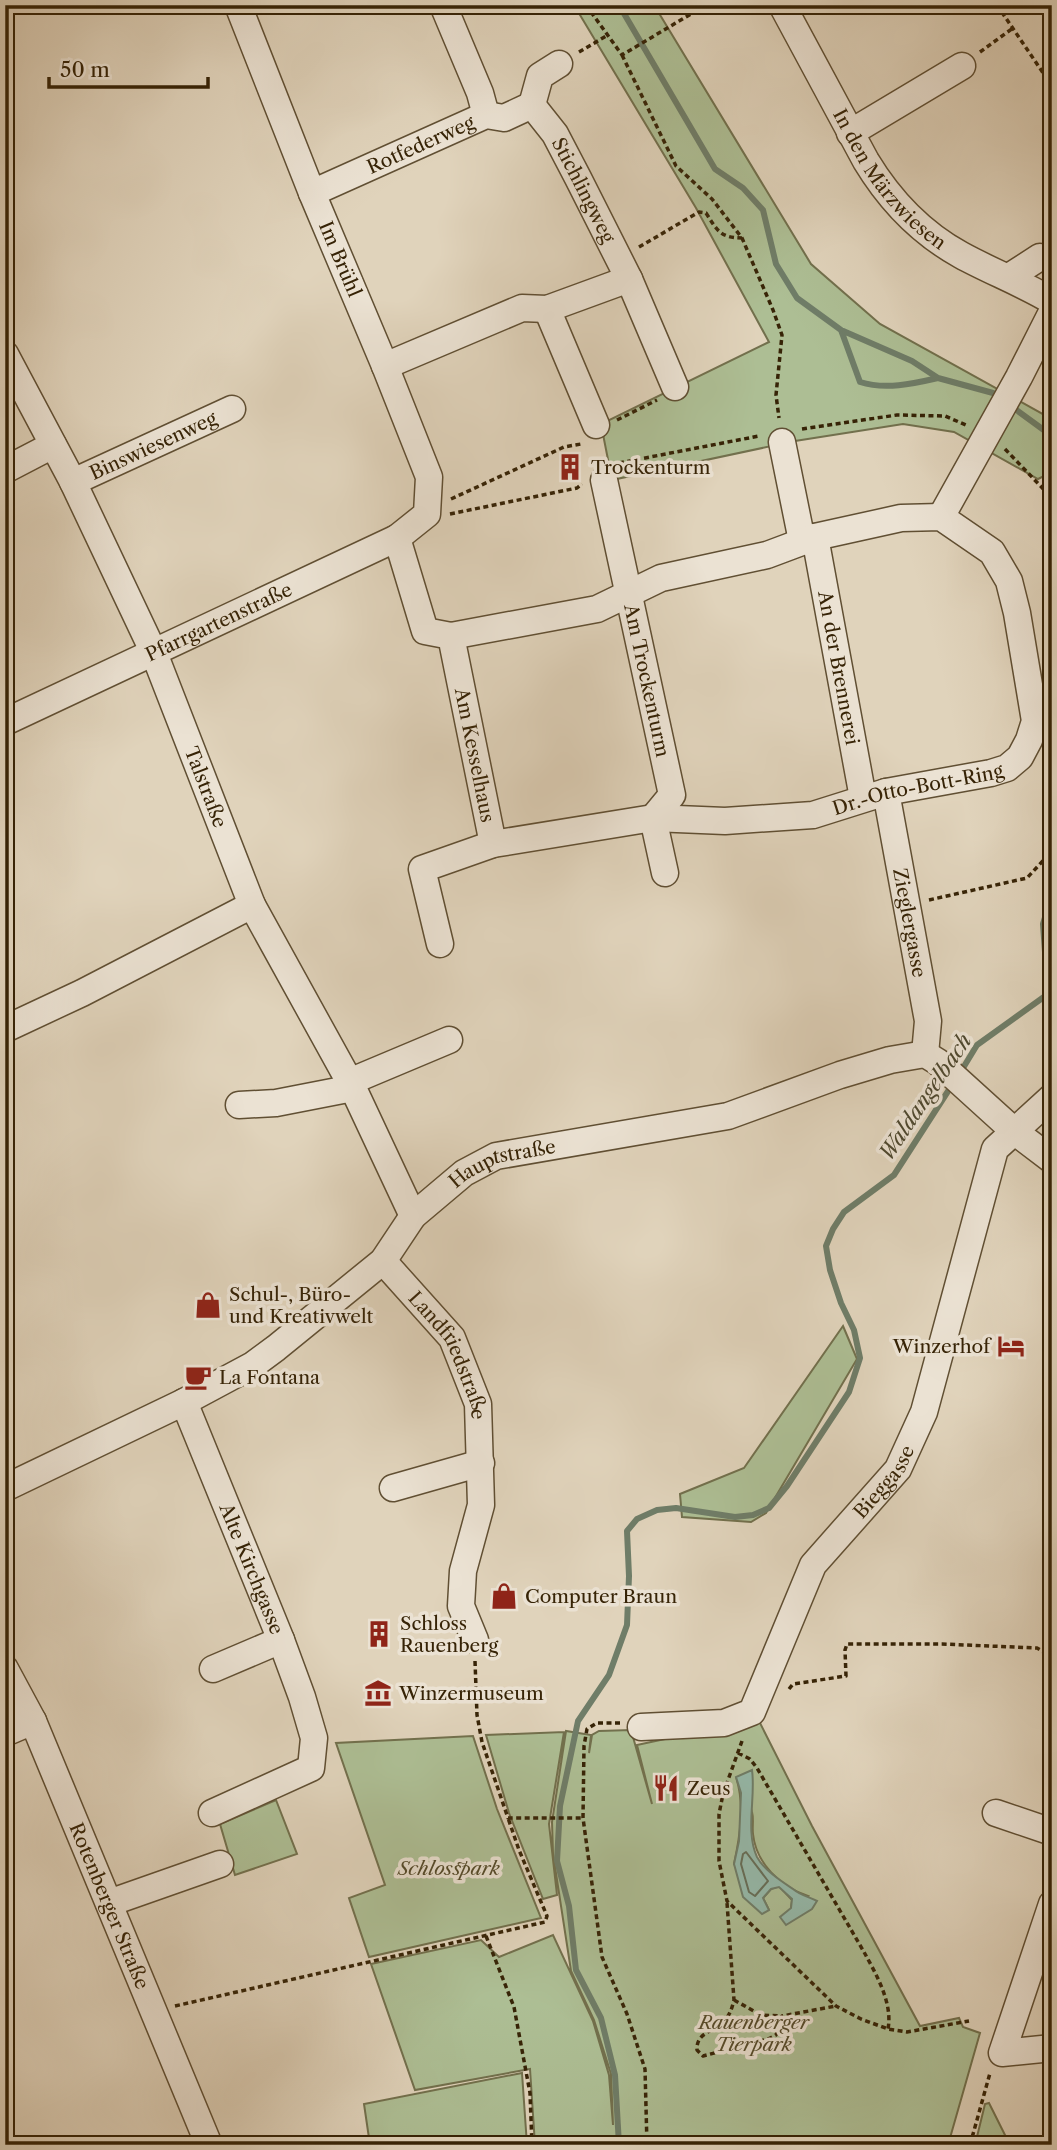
<svg xmlns="http://www.w3.org/2000/svg" width="1057" height="2150" font-family="'Libre Caslon Text',serif">
	<style>
		.green { fill: #adbe94; stroke: #72704d; stroke-width: 2; fill-rule: evenodd }
		.water { fill: #95b9aa; stroke: #6f7d68; stroke-width: 2 }
		.lines { fill: none; stroke-linecap: round; stroke-linejoin: round }
		.shore { stroke: #666e58; stroke-width: 2 }
		.stream { stroke: #6f7d68; stroke-width: 6 }
		.minor-casing { stroke: #604f33; stroke-width: 29 }
		.path { stroke: #362306; stroke-width: 3.5; stroke-dasharray: 5 3.5; stroke-linecap: butt }
		.minor { stroke: #ebe2d3; stroke-width: 26 }
		.labels { text-anchor: middle; dominant-baseline: central; stroke-width: 7; stroke-linejoin: round; paint-order: stroke }
		.street-label { font-size: 19px; fill: #362306; stroke: #ebe2d3 }
		.poi-label { font-size: 19px; fill: #362306; stroke: #ebe2d3; text-anchor: start }
		.park-label { font-size: 19px; font-style: italic; fill: #544a2a; stroke: #ebe2d3 }
		.water-label { font-size: 21px; font-style: italic; fill: #4e482f; stroke: #ebe2d3 }
	</style>
	<rect width="100%" height="100%" fill="#e0d3bb"/>
	<filter id="stains"><feTurbulence type="fractalNoise" baseFrequency=".00286" numOctaves="4"/><feColorMatrix values="0 0 0 0 .2 0 0 0 0 .09 0 0 0 0 .02 0 0 0 .5 -.17"/></filter>
	<radialGradient id="worn" r=".72"><stop offset=".6" stop-color="#630" stop-opacity="0"/><stop offset="1" stop-color="#630" stop-opacity=".3"/></radialGradient>
	<path class="green" d="M574,5H654L811,264L880,324L1050,418L1052,421V486L1044,476L1038,479L954,432L903,424L795,441L612,480L601,424L769,342L696,208Z
		M843,1326L857,1359L766,1513L751,1522L682,1517L680,1494L744,1468Z
		M758,1719L812,1826L920,2026L959,2018L963,2027L980,2033L948,2145H535L530,2069L415,2090L371,1964L481,1940L499,1957L553,1935L593,2021L609,2075L613,2125L611,2074L594,2020L571,1971L553,1854L552,1822L566,1731L591,1735L589,1753L592,1735L599,1731L631,1730L652,1804L637,1745ZM736,1777C741,1788 749,1800 752,1812C754,1819 752,1827 753,1834C756,1863 780,1887 808,1896L791,1908L792,1900L779,1886L771,1889L763,1898L769,1910L734,1864C740,1836 745,1805 736,1777Z
		M564,1732L549,1824L557,1895L543,1899L509,1813L486,1735Z
		M473,1736L497,1809L541,1918L369,1957L349,1898L385,1885L336,1743Z
		M276,1800L297,1854L235,1875L220,1824Z
		M522,2073L527,2145H370L364,2104Z
		M989,2103L1010,2145H975L985,2104Z"/>
	<path class="water" d="M752,1770C756,1797 745,1831 757,1857C764,1870 781,1881 793,1889C800,1895 809,1897 817,1901L812,1909L786,1925L780,1917L791,1908L792,1899L779,1887L771,1889L763,1898L769,1910L762,1914L743,1897L734,1864L739,1841L741,1793L736,1777Z"/>
	<g class="lines">
		<path class="shore" d="M746,1852L768,1881L755,1896L749,1892L741,1864L743,1854Z"/>
		<path class="stream" d="M619,5L715,169L743,188L763,210L776,264L797,298L841,330L912,361L938,378L993,393L1000,398
			M841,330L860,382C885,390 912,384 938,378
			M1011,406L1052,436
			M960,1073L977,1045L1048,994L1043,924L1052,895
			M619,2145L615,2075L601,2018L576,1970L569,1906L557,1861L560,1806L578,1721L609,1675L627,1625L629,1576L627,1531L637,1519L657,1510L676,1508L735,1517L753,1515L769,1508L787,1486L849,1392L860,1358L854,1330L841,1303L830,1270L826,1246L833,1229L844,1212L894,1175L952,1085"/>
		<defs>
			<g id="minor">
				<path d="M443,5L480,93L486,115"/>
				<path id="s1" d="M782,5L866,161C889,199 921,233 961,255C990,271 1022,283 1052,301"/>
				<path id="s2" d="M532,105L555,134L578,178L629,279L675,387"/>
				<path d="M532,105L540,76L559,64"/>
				<path d="M850,133L962,66"/>
				<path id="s3" d="M312,193L486,115L504,118L532,105"/>
				<path d="M1009,277L1040,257L1052,259"/>
				<path d="M547,309L596,425"/>
				<path id="s4" d="M5,354L73,482L154,653L252,905L353,1088L413,1216"/>
				<path d="M385,366L522,308L547,309L629,279"/>
				<path d="M782,442L802,541"/>
				<path d="M5,470L53,445"/>
				<path id="s5" d="M604,480L672,795L653,818L665,873"/>
				<path id="s6" d="M73,482L232,409"/>
				<path d="M941,517L1019,377L1052,312"/>
				<path id="s7" d="M815,537L863,798"/>
				<path id="s8" d="M397,538L425,631L451,636L493,844"/>
				<path id="s9" d="M5,722L397,538L427,514L429,477L385,366L312,193L238,5"/>
				<path id="s10" d="M886,792L928,1021L925,1054"/>
				<path id="s11" d="M440,944L422,869L493,844L653,818L725,821L813,815L886,792L991,773L1007,768L1020,757L1029,740L1035,721L1017,613L1009,581L992,552L941,517L901,518L815,537L767,555L661,578L597,609L451,636"/>
				<path d="M5,1029L82,993L252,905"/>
				<path d="M349,1082L449,1040"/>
				<path d="M239,1105L276,1103L353,1088"/>
				<path id="s12" d="M383,1261L452,1338L478,1404L481,1505L463,1571L461,1606L475,1640"/>
				<path id="s13" d="M184,1402L281,1640L302,1697L314,1738L311,1768L212,1813"/>
				<path id="s14" d="M5,1488L184,1402L253,1365L276,1348L383,1261L413,1216L464,1173L496,1156L728,1116L840,1075L890,1060L925,1054L938,1062L1014,1131L1052,1160"/>
				<path d="M393,1488L481,1463"/>
				<path id="s15" d="M5,1669L33,1721L209,2145"/>
				<path d="M213,1669L281,1640"/>
				<path id="s16" d="M641,1727L724,1723L752,1712L813,1565L898,1469L924,1412L995,1149L1052,1097"/>
				<path d="M5,1733L33,1721"/>
				<path d="M996,1813L1052,1832"/>
				<path d="M109,1903L220,1864"/>
				<path d="M1052,1904L1002,2053L1052,2048"/>
			</g>
		</defs>
		<use href="#minor" class="minor-casing"/>
		<path class="path" d="M586,5L622,55L706,5
			M997,5L1052,86
			M579,52L608,35
			M980,52L1013,28
			M622,55L676,166L712,199L742,238L773,310L782,335L776,395L779,418
			M639,247L699,212L706,213C717,230 720,238 742,238
			M617,420L657,400
			M802,429L897,415L945,416L966,425
			M1005,449L1052,498
			M619,463L759,436
			M451,499L564,447L581,444
			M450,514L577,488L582,484
			M929,900L1027,878L1052,851
			M475,1661L477,1715L482,1742L508,1818H583
			M789,1689L793,1684L846,1676L845,1650L847,1644H942L1037,1648L1052,1657
			M620,1723H597L587,1729L584,1746L583,1818L602,1957L627,2014L645,2069L647,2145
			M742,1741L723,1794L719,1814V1861L727,1901L836,2006L861,2019L888,2029L907,2032L969,2021
			M738,1753L750,1759L757,1768L864,1952C876,1974 893,2003 888,2029
			M727,1903L734,2000C732,2008 730,2015 724,2021C714,2032 696,2032 697,2050L703,2056L768,2039L776,2035L782,2016L836,2006
			M486,1936L514,2007L530,2093L532,2145
			M734,2000L761,2015L782,2016
			M175,2006L545,1922L547,1916L519,1850L508,1818
			M970,2145L990,2073"/>
		<use href="#minor" class="minor"/>
	</g>
	<defs>
		<symbol id="building-bare" viewBox="-9 -9 18 18"><path d="M-4-6H4V6H1V3H-1V6H-4ZM-2.5-4.3h1.7v1.8h-1.7ZM.8-4.3h1.7v1.8H.8ZM-2.5-1h1.7V.8h-1.7ZM.8-1h1.7V.8H.8Z" fill="#8f2418" stroke="#ebe2d3" stroke-width="2.5" paint-order="stroke"/></symbol>
		<symbol id="shop-bare" viewBox="-9 -9 18 18"><path d="M-5-2.5h2.3a2.7 3.5 0 0 1 5.4 0H5L5.5 6h-11ZM-1.5-2.5h3a1.5 2.3 0 0 0-3 0Z" fill="#8f2418" stroke="#ebe2d3" stroke-width="2.5" paint-order="stroke"/></symbol>
		<symbol id="hotel-bare" viewBox="-9 -9 18 18"><path d="M-6-4.5h1.5V1H6V5H4.5V3h-9V5H-6ZM-4 0a1.8 1.8 0 1 1 3.6 0ZM.5 0V-2.5h3Q6-2.5 6 0Z" fill="#8f2418" stroke="#ebe2d3" stroke-width="2.5" paint-order="stroke"/></symbol>
		<symbol id="cafe-bare" viewBox="-9 -9 18 18"><path d="M-5.5-4.5H6V0H3Q3 3.5 0 3.5H-2.5Q-5.5 3.5-5.5 0ZM3-3.2v2h1.7v-2ZM-6 4.5H4V6H-6Z" fill="#8f2418" stroke="#ebe2d3" stroke-width="2.5" paint-order="stroke"/></symbol>
		<symbol id="museum-bare" viewBox="-9 -9 18 18"><path d="M0-6L6-3V-2H-6V-3ZM-5-1h2V3h-2ZM-1-1h2V3h-2ZM3-1h2V3H3ZM-6 4H6V6H-6Z" fill="#8f2418" stroke="#ebe2d3" stroke-width="2.5" paint-order="stroke"/></symbol>
		<symbol id="restaurant-bare" viewBox="-9 -9 18 18"><path d="M-5-6h1v4h1v-4h1v4h1v-4h1v5L-1.5 .5V6h-2V.5L-5-1ZM5-6V6H3V1.5H1.5Q1.5-4 5-6Z" fill="#8f2418" stroke="#ebe2d3" stroke-width="2.5" paint-order="stroke"/></symbol>
	</defs>
	<g fill-rule="evenodd">
		<use href="#building-bare" x="551" y="448" width="38" height="38"/>
		<use href="#shop-bare" x="189" y="1286" width="38" height="38"/>
		<use href="#hotel-bare" x="992" y="1327" width="38" height="38"/>
		<use href="#cafe-bare" x="179" y="1358" width="38" height="38"/>
		<use href="#shop-bare" x="485" y="1577" width="38" height="38"/>
		<use href="#building-bare" x="360" y="1615" width="38" height="38"/>
		<use href="#museum-bare" x="359" y="1674" width="38" height="38"/>
		<use href="#restaurant-bare" x="647" y="1769" width="38" height="38"/>
	</g>
	<g class="labels">
		<g class="street-label">
			<text stroke="none"><textPath href="#s3" startOffset="119">Rotfederweg</textPath></text>
			<text stroke="none"><textPath href="#s1" startOffset="206">In den Märzwiesen</textPath></text>
			<text stroke="none"><textPath href="#s2" startOffset="100">Stichlingweg</textPath></text>
			<text transform="translate(340 259) rotate(67)">Im Brühl</text>
			<text stroke="none"><textPath href="#s6" startOffset="88">Binswiesenweg</textPath></text>
			<text stroke="none"><textPath href="#s9" startOffset="236">Pfarrgartenstraße</textPath></text>
			<text stroke="none"><textPath href="#s7" startOffset="133">An der Brennerei</textPath></text>
			<text stroke="none"><textPath href="#s5" startOffset="205">Am Trockenturm</textPath></text>
			<text stroke="none"><textPath href="#s8" startOffset="245">Am Kesselhaus</textPath></text>
			<text stroke="none"><textPath href="#s4" startOffset="478">Talstraße</textPath></text>
			<text stroke="none"><textPath href="#s11" startOffset="583">Dr.-Otto-Bott-Ring</textPath></text>
			<text stroke="none"><textPath href="#s10" startOffset="133">Zieglergasse</textPath></text>
			<text stroke="none"><textPath href="#s14" startOffset="604">Hauptstraße</textPath></text>
			<text stroke="none"><textPath href="#s12" startOffset="117">Landfriedstraße</textPath></text>
			<text stroke="none"><textPath href="#s16" startOffset="382">Bieggasse</textPath></text>
			<text stroke="none"><textPath href="#s13" startOffset="180">Alte Kirchgasse</textPath></text>
			<text stroke="none"><textPath href="#s15" startOffset="259">Rotenberger Straße</textPath></text>
		</g>
		<g class="poi-label">
			<text x="591" y="467">Trockenturm</text>
			<text x="229" y="1294">Schul-, Büro-<tspan x="229" dy="22">und Kreativwelt</tspan></text>
			<text x="990" y="1346" text-anchor="end">Winzerhof</text>
			<text x="219" y="1377">La Fontana</text>
			<text x="525" y="1596">Computer Braun</text>
			<text x="400" y="1623">Schloss<tspan x="400" dy="22">Rauenberg</tspan></text>
			<text x="399" y="1693">Winzermuseum</text>
			<text x="687" y="1788">Zeus</text>
		</g>
		<g class="park-label">
			<text x="449" y="1868">Schlosspark</text>
			<text x="754" y="2022">Rauenberger<tspan x="754" dy="22">Tierpark</tspan></text>
		</g>
		<g class="water-label">
			<text transform="translate(925 1097) rotate(-56)">Waldangelbach</text>
		</g>
	</g>
	<rect width="1057" height="2150" fill="none" stroke="#e0d3bb" stroke-width="28"/>
	<rect x="7" y="7" width="1043" height="2136" fill="none" stroke="#362306" stroke-width="3.5"/>
	<rect x="14" y="14" width="1029" height="2122" fill="none" stroke="#362306" stroke-width="2"/>
	<path d="M49 77v10h159v-10" fill="none" stroke="#362306" stroke-width="3.5"/>
	<text x="60" y="77" font-size="21" fill="#362306" stroke="#ebe2d3" stroke-width="5" paint-order="stroke">50 m</text>
	<rect width="100%" height="100%" filter="url(#stains)"/>
	<rect width="100%" height="100%" fill="url(#worn)"/>
</svg>
